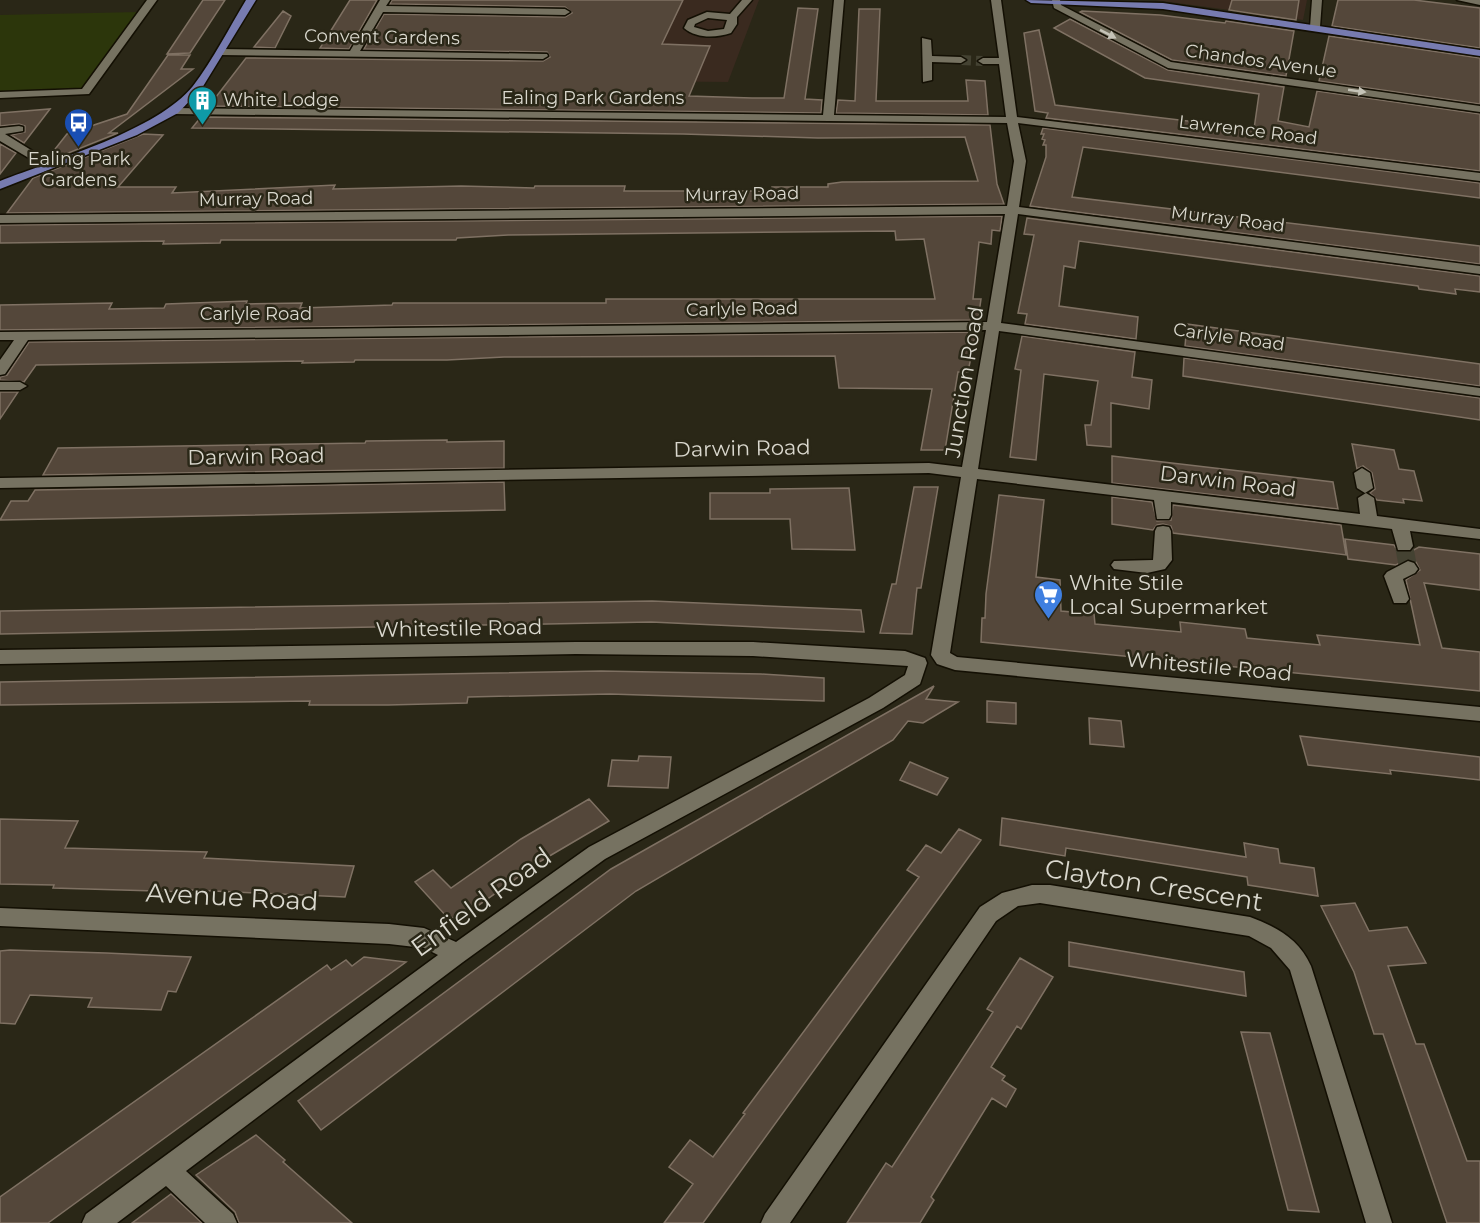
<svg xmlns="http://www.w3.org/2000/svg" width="1480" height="1223" font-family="Montserrat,sans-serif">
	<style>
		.education { fill: #3a2a1f }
		.green { fill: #2c360b }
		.building { fill: #54473a; stroke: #7f7163; stroke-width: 1.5 }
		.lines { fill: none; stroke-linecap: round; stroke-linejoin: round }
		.minor-tunnel-far1 { stroke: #444232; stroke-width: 10; stroke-dasharray: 10 5; stroke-linecap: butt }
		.minor-tunnel { stroke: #444232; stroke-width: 18; stroke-dasharray: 18 9; stroke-linecap: butt }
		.minor-casing { stroke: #130f03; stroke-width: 3 }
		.major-casing { stroke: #130f03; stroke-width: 3 }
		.minor { fill: #767261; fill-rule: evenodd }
		.major { fill: #777bb0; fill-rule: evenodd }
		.oneway { fill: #c6c4b8 }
		.labels { text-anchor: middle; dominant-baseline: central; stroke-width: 5; stroke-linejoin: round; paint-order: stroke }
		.far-street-label { font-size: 18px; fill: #dad8ce; stroke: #2a2717 }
		.far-poi-label { font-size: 18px; fill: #dad8ce; stroke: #2a2717; text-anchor: start }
		.street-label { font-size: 21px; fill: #dad8ce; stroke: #2a2717 }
		.poi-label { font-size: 21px; fill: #dad8ce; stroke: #2a2717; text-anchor: start }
		.near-street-label { font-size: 26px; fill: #dad8ce; stroke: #2a2717 }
	</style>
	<rect width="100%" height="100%" fill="#2a2717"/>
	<path class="education" d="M583,0H759L728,82L525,80Z
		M1155,0H1307L1303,20Z"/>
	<path class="green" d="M140,12L84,88L0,93V15Z"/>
	<path class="building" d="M203,0H225L190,53L167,54Z
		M350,0H377L349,49L320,48Z
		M392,0H683L662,44L710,46L689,96L752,98H784L798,8L818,9L805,99L822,100L821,113L209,106L246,58L543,61L550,57L547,52L364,49L384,14L565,17L572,13L565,7L390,4Z
		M1232,0H1299L1296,20L1229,10Z
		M1338,0H1414L1480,8V48L1332,26Z
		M859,9H880L876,101H968L966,80L985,81L988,115L836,113L838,100L855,101Z
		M283,11L291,16L275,48L254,47Z
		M1082,11L1160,15L1225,23L1226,21L1294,31L1286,76L1172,60L1080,12Z
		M1070,19L1168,70L1284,87L1278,121L1309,127L1317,91L1480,114V171L1046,118L1048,113L1035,111L1024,33L1039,30L1055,105L1254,129L1259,94L1145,78L1054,28Z
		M1329,36L1480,58V104L1319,81Z
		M168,55H190L181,69H193L109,133H118L51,160L48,158L67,134L127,114Z
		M50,109L24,143L11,135L25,132V126L19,124L0,126V113Z
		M201,117L990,125L997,184L1004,204L7,213L33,178L143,134L163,135L118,187H176L172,193L335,185L333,189L461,186L534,188L535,186H625L624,191H772V187H828V184L842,182L978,181L965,137L818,138L683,134L192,128Z
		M1043,128L1480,183V198L1083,147L1072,197L1480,246V264L1030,206L1046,157V145H1043L1045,140L1042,139L1044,134H1041Z
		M0,144L16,153L0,174Z
		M1002,216L1000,231L992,230L991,244L979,242L973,299H981L978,320L0,330V305L112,303L109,309L164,308L166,304L247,301L246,304L302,303L300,308L392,305L393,303H606V299H935L924,239L896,240L895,231L508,235L457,238L456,240H221L220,243L163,244L164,241L0,243V225Z
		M1027,218L1480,276V292L1455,289L1456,294L1419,289L1418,286L1079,241L1075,268L1064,266L1059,306L1138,317L1136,339L1025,324L1027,314L1018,313L1034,235L1024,234Z
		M1187,324L1480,364V386L1185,346Z
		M976,332L968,372H958L945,450H921L932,389L839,388L835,356L504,357L447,360H355L354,362L302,363L303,361L36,365L24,382L0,380V377L7,375L29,342Z
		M1022,336L1135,352L1132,377L1152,380L1149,409L1111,403V447L1087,445L1085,425H1091L1098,381L1044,374L1036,460L1010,457L1021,370L1015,369Z
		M1184,358L1480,398V420L1183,376Z
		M0,392H18L0,419Z
		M447,440V442L504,441V468L43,475L58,448L365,443L366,441Z
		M1352,444L1394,450L1399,469L1414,471L1422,501L1403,499L1404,503L1377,500L1370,493L1375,489L1372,473L1363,466L1357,469Z
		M1112,456L1333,482L1338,509L1112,483Z
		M504,482L505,510L0,520L11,501H28L35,490Z
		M914,487H938L921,588H917L912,634L880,633L892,584H896Z
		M849,488L855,550L792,549L790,519H710V493H770V489Z
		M999,495L1044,500L1036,577L1060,580L1061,611L1094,614L1095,624L1181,632L1180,622L1245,629L1247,638L1320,645L1317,635L1420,645L1406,580L1420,570L1416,562L1407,559L1396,565L1348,559L1345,539L1394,545L1398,552H1410L1419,547L1480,554V590L1424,583L1442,648L1480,652V691L981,642L982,618H985L986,594Z
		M1112,497L1152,502L1157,521L1171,520L1173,505L1341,525L1346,555L1173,533L1171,526L1163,524L1157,525L1153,530L1112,524Z
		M652,601L861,610L864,632L651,622L0,634V611Z
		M601,671L761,674L824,678V701L610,694L468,697L467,703L388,705H309L310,701L0,705V682Z
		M934,686L926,699L958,702L923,723L908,721L893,740L636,891L321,1130L298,1101L611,869Z
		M987,701L1016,703V724L987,722Z
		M1089,718L1121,721L1124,747L1090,744Z
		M1300,736L1480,757V780L1390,770L1391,774L1308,765Z
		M639,756L671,757L668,788L608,786L612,760L638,761Z
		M910,762L948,778L937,795L900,780Z
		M589,799L609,821L541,861L462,917L448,918L415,882L433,870L451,888L521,839Z
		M1002,818L1246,857L1244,843L1278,849L1280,863L1314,868L1318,896L1248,885L1247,877L1066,848L1065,856L1000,845Z
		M0,819L78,821L65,848L207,852L204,858L354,866L345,897L191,890L190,892L53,888L54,885L0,884Z
		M959,829L981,840L703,1223H664L693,1184L669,1167L690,1140L713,1157L745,1114L743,1113L919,877L907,870L926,845L941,853Z
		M1355,903L1369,931L1407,927L1426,963L1388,966L1416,1044H1424L1467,1161H1480V1223H1447L1383,1034H1374L1354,972L1321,906Z
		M1069,942L1244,972L1246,996L1069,966Z
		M10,950L106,953L191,957L176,992L168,991L161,1010L88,1007L92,998L30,995L15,1024L0,1023V951Z
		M364,957L406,962L48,1223H0V1197L327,965L331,970L346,960L352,966Z
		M1020,958L1053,977L1021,1029L1017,1026L991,1067L1005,1076L1002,1080L1016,1089L1006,1107L992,1098L931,1197L934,1200L920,1223H847L886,1163L892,1167L993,1012L987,1009Z
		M1241,1032L1270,1033L1319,1212L1288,1210Z
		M256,1135L285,1160L283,1162L352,1223H239L235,1212L196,1175Z
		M171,1194L202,1223H132Z"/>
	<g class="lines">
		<path class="minor-tunnel-far1" d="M961,60L983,61"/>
		<path class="minor-tunnel" d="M1404,546L1408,567"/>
		<defs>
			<path id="minor" d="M147,0H157L89,94L0,98V92L82,89Z
				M380,0H390L386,6L565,9L570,12L565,15L383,12L360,51L547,54L548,56L543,59L221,55L216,52L221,49L350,51Z
				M742,0H752L737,17V24L731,33C716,38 697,39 684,28L688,20L707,12L730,14ZM708,18L727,20L724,29L708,31L694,27L695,24Z
				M834,0H844L834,115L1006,117L999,64H983L978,61L983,58H999L991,0H1001L1017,117L1480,173V181L1018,123L1026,161L1019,207L1480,266V274L1018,214L1001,323L1480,388V396L999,331L978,469L1360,514L1358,498L1366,493L1374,498L1377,516L1480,529V539L1410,531L1413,546L1410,550H1398L1392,529L1171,502V515L1169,519H1157L1154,500L977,479L950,653L957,657L1480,707V721L955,670L937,664L931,655L961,477L929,473L0,488V478L929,463L962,467L986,330L28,340L5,374L0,375V360L14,340H0V332L987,322L1005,214L0,223V215L1007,206L1014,161L1007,123L174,114L169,111L174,108L823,115Z
				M1052,0H1060L1061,5L1171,62L1480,106V112L1168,68L1054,8Z
				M1312,0H1322L1320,27L1315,30L1310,27Z
				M1457,0H1480V5Z
				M922,38L931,40L932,56L961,57L966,60L961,63L932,62V80L923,82Z
				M19,126L23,127V131L5,134L52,163V167H44L0,141V128Z
				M0,382H20L27,386L20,390H0Z
				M1362,468L1370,473L1373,488L1365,493L1357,488L1354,473Z
				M1163,526L1169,527L1171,531L1172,560L1165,569L1147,573L1114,569L1111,565L1114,561L1153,560L1155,531L1157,527Z
				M1408,561L1414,563L1418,569L1415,573L1403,579L1409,599L1406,603H1394L1384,576L1387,572Z
				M576,642H753L905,651L925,658L927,663L920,684L883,708L605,859L463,962L186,1171L233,1214L237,1223H205L166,1186L117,1223H82L86,1214L438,955L424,948L389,944L0,926V908L389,924L424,928L456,942L589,847L869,698L905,675L908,666L753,656L576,654L0,664V650Z
				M1032,885H1050L1250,917C1277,927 1299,939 1311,966L1392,1223H1366L1290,970L1271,948L1249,936L1040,903L1018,906L996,921L790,1223H761L765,1214L980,907L1002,893Z"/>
			<path id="major" d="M246,0H256L202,88L178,113L137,135L0,189V181C54,160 158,130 193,86C213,60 229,28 246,0Z
				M1026,0L1163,3L1480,50V56L1163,9L1031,3Z"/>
		</defs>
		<use href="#minor" class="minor-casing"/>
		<use href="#major" class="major-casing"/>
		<use href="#minor" class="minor"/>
		<use href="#major" class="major"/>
	</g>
	<defs><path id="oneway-solid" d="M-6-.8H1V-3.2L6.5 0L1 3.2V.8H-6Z" transform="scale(1.5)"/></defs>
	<g class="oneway">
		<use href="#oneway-solid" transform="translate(1108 34) rotate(27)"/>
		<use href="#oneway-solid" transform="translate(1357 91) rotate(8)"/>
	</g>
	<defs>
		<symbol id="building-pin" viewBox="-11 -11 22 30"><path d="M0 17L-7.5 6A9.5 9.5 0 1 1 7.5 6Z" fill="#0f9aa8" stroke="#2a2717"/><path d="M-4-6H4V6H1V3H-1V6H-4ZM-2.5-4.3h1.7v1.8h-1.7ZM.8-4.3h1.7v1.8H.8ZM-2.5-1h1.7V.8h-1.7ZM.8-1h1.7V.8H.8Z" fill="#fff"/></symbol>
		<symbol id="bus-pin" viewBox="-11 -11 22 30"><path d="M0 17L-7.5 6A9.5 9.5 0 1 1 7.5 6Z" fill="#1a4fb4" stroke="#2a2717"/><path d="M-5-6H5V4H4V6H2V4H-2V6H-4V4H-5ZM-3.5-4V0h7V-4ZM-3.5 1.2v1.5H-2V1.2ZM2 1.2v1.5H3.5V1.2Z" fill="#fff"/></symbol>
		<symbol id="supermarket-pin" viewBox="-11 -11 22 30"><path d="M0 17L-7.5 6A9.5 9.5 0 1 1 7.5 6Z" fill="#3f7fe0" stroke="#2a2717"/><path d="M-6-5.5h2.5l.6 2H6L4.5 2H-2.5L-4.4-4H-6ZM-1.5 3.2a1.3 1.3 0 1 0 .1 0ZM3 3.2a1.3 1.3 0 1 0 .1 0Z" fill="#fff"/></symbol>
	</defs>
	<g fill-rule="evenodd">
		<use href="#building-pin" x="186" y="84" width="33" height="45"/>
		<use href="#bus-pin" x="62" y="106" width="33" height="45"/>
		<use href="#supermarket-pin" x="1032" y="578" width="33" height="45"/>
	</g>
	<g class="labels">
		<g class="far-street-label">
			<text transform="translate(382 37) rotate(1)">Convent Gardens</text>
			<text transform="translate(1261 61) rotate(8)">Chandos Avenue</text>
			<text x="593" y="98">Ealing Park Gardens</text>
			<text transform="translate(1248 130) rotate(7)">Lawrence Road</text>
			<text transform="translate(742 194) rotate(-1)">Murray Road</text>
			<text transform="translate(256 199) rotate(-1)">Murray Road</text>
			<text transform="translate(1228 219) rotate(7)">Murray Road</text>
			<text transform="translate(742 309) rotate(-1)">Carlyle Road</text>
			<text x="256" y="314">Carlyle Road</text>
			<text transform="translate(1229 337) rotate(8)">Carlyle Road</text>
		</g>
		<g class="far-poi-label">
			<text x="223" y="100">White Lodge</text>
			<text x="79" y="159" text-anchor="middle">Ealing Park<tspan x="79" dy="21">Gardens</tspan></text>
		</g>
		<g class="street-label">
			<text transform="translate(964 382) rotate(-81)">Junction Road</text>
			<text transform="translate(742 448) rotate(-1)">Darwin Road</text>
			<text transform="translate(256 456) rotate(-1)">Darwin Road</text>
			<text transform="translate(1228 481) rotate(7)">Darwin Road</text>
			<text transform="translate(459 628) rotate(-1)">Whitestile Road</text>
			<text transform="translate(1209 666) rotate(5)">Whitestile Road</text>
		</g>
		<g class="poi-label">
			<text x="1069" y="582">White Stile<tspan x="1069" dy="24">Local Supermarket</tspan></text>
		</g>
		<g class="near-street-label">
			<text transform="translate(1154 885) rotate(9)">Clayton Crescent</text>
			<text transform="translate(232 897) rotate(3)">Avenue Road</text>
			<text transform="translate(481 902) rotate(-36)">Enfield Road</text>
		</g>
	</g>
</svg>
